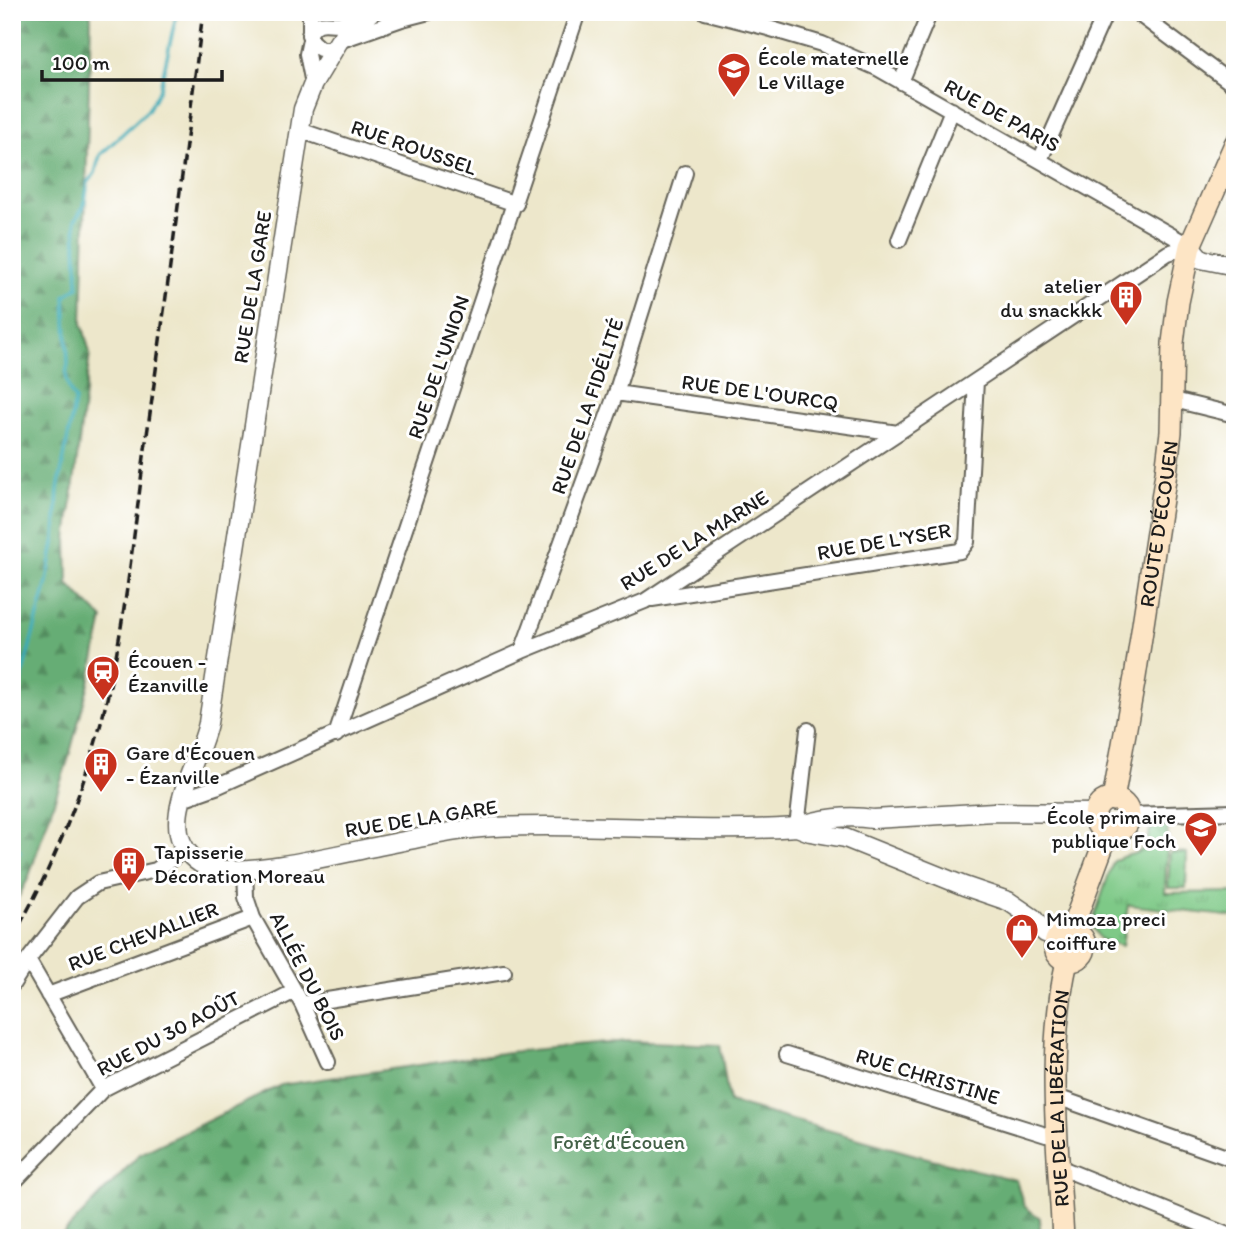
<svg xmlns="http://www.w3.org/2000/svg" width="1247" height="1250" font-family="Itim,sans-serif">
	<style>
		.forest { fill: url(#forest-firs); stroke: #416448; stroke-width: 2 }
		.park { fill: url(#park-tufts); stroke: #4d7252; stroke-width: 2 }
		.lines { fill: none; stroke-linecap: round; stroke-linejoin: round }
		.stream { stroke: #3aabb7; stroke-width: 3.5 }
		.minor-casing { stroke: #656359; stroke-width: 18 }
		.tertiary-casing { stroke: #656359; stroke-width: 21 }
		.secondary-casing { stroke: #656359; stroke-width: 24 }
		.minor { stroke: #fff; stroke-width: 14 }
		.tertiary { stroke: #fff; stroke-width: 18 }
		.secondary { stroke: #fde5c5; stroke-width: 21 }
		.rail { stroke: #1c1c1c; stroke-width: 3.5; stroke-dasharray: 10 5; stroke-linecap: butt }
		.labels { text-anchor: middle; dominant-baseline: central; stroke-width: 6; stroke-linejoin: round; paint-order: stroke }
		.poi-label { font-size: 21px; fill: #1c1c1c; stroke: #fff; text-anchor: start }
		.street-label { font-size: 21px; fill: #1c1c1c; stroke: #fff }
		.park-label { font-size: 21px; fill: #436147; stroke: #fff }
	</style>
	<defs>
		<pattern id="forest-firs" width="22" height="20" patternUnits="userSpaceOnUse" patternTransform="scale(1.75)"><rect width="22" height="20" fill="#66ad74"/><path d="M5 1l3.5 6h-7zM16 11l3.5 6h-7z" fill="#538c5e"/></pattern>
		<pattern id="park-tufts" width="24" height="20" patternUnits="userSpaceOnUse" patternTransform="scale(1.75)"><rect width="24" height="20" fill="#7ec987"/><path d="M3 7l-1-3M5 7V3M7 7l1-3M15 17l-1-3M17 17v-4M19 17l1-3" fill="none" stroke="#6cac74"/></pattern>
	</defs>
	<rect width="100%" height="100%" fill="#fff"/>
	<filter id="ink" filterUnits="userSpaceOnUse"><feTurbulence type="fractalNoise" baseFrequency=".0143" numOctaves="2"/><feDisplacementMap in="SourceGraphic" scale="14" xChannelSelector="R" yChannelSelector="G"/><feConvolveMatrix kernelMatrix="1 2 1 2 8 2 1 2 1" color-interpolation-filters="sRGB"/></filter>
	<filter id="wash" filterUnits="userSpaceOnUse"><feTurbulence type="fractalNoise" baseFrequency=".00686" numOctaves="4" result="noise"/><feDisplacementMap in="SourceGraphic" scale="28" xChannelSelector="R" yChannelSelector="G"/><feGaussianBlur stdDeviation="1.57" result="paint"/><feColorMatrix in="noise" values="0 0 0 0 0 0 0 0 0 0 0 0 0 0 0 0 0 1.4 0 .05"/><feComposite in="paint" operator="in"/></filter>
	<g filter="url(#wash)">
		<rect width="100%" height="100%" fill="#ede7cb"/>
		<path class="forest" d="M12,12H89L91,17L82,323L90,353L67,540L68,584L103,619L89,683L68,760L28,879L12,909Z
			M627,1041L720,1045L729,1102L916,1155L1016,1180L1024,1206L1040,1218V1238H59L140,1154L281,1085L509,1052Z"/>
		<path class="park" d="M1162,824H1168L1165,893L1235,892V917L1128,905L1122,946L1100,939L1093,928V921L1113,862C1129,849 1143,863 1150,830Z
			M1170,852L1187,853L1186,888H1168Z"/>
		<g class="lines">
			<path class="stream" d="M12,777L18,691L47,582L55,538L58,489L75,400C67,388 64,377 68,364L65,296L78,287L75,220L84,206L88,183L95,173L100,155L148,110L160,88L177,12
				M12,844L20,852"/>
		</g>
	</g>
	<g filter="url(#ink)">
		<g class="lines">
			<defs>
				<path id="minor" d="M310,12V40L307,54L313,84
					M383,12L402,19L429,12
					M705,12L768,28L822,44L877,68L1190,246
					M1136,12L1235,86
					M351,32L374,12
					M309,35C320,12 334,32 349,19
					M310,40L320,49H331L339,41L352,12
					M339,41L402,19
					M901,82L930,12
					M299,130L516,204
					M1040,160L1106,12
					M899,240L952,110
					M616,393L898,433
					M1171,402H1182L1235,415
					M652,599L960,551L967,542L976,381
					M522,651L616,393L685,173
					M336,735L578,12
					M182,799L216,787L522,651L645,601L1168,253L1190,246
					M1129,815L1235,812
					M797,827L808,730
					M245,868L246,897L253,918L302,1004L328,1062
					M28,960L103,1089
					M12,985L28,960L77,897L98,883L156,870L186,849
					M48,995L253,918
					M302,1004L504,972
					M787,1054L1046,1135L1056,1136
					M1054,1096L1235,1160
					M1059,1167L1235,1238
					M12,1184L103,1089L293,992"/>
				<path id="tertiary" d="M339,41L313,84L303,109L208,723C200,763 156,823 192,857C197,862 204,866 210,868C245,877 340,854 379,846C416,839 455,829 494,827C595,822 696,834 797,827L810,832L845,838L964,886L1008,901L1033,918L1045,933L1058,937
					M1190,246L1201,259L1235,266
					M797,827C820,818 849,815 873,819L994,812L1096,813"/>
				<g id="secondary">
					<circle cx="1112" cy="816" r="17"/>
					<path id="s1" d="M1113,800L1135,677L1166,473L1171,432L1173,343L1178,302L1190,246L1235,144"/>
					<circle cx="1070" cy="946" r="15"/>
					<path d="M1071,931L1108,832"/>
					<path id="s2" d="M1063,1238C1058,1145 1046,1053 1067,961"/>
				</g>
			</defs>
			<use href="#minor" class="minor-casing"/>
			<use href="#tertiary" class="tertiary-casing"/>
			<use href="#secondary" class="secondary-casing"/>
			<use href="#minor" class="minor"/>
			<use href="#tertiary" class="tertiary"/>
			<use href="#secondary" class="secondary"/>
			<path class="rail" d="M12,938C51,872 81,797 101,723C125,632 133,536 146,442C166,299 185,155 203,12"/>
		</g>
	</g>
	<defs>
		<symbol id="school-pin" viewBox="-11 -11 22 30"><path d="M0 17L-7.5 6A9.5 9.5 0 1 1 7.5 6Z" fill="#c8321e" stroke="#fff"/><path d="M0-5L7-2L0 1L-7-2ZM-4 1L0 2.5L4 1V4Q0 6-4 4Z" fill="#fff"/></symbol>
		<symbol id="building-pin" viewBox="-11 -11 22 30"><path d="M0 17L-7.5 6A9.5 9.5 0 1 1 7.5 6Z" fill="#c8321e" stroke="#fff"/><path d="M-4-6H4V6H1V3H-1V6H-4ZM-2.5-4.3h1.7v1.8h-1.7ZM.8-4.3h1.7v1.8H.8ZM-2.5-1h1.7V.8h-1.7ZM.8-1h1.7V.8H.8Z" fill="#fff"/></symbol>
		<symbol id="station-pin" viewBox="-11 -11 22 30"><path d="M0 17L-7.5 6A9.5 9.5 0 1 1 7.5 6Z" fill="#c8321e" stroke="#fff"/><path d="M-3-6H3Q5-6 5-4V2Q5 4 3 4L4.5 6H3L1.5 4h-3L-3 6H-4.5L-3 4Q-5 4-5 2V-4Q-5-6-3-6ZM-3.5-4v3h7v-3ZM-3.5 1v1.5H-2V1ZM2 1v1.5H3.5V1Z" fill="#fff"/></symbol>
		<symbol id="shop-pin" viewBox="-11 -11 22 30"><path d="M0 17L-7.5 6A9.5 9.5 0 1 1 7.5 6Z" fill="#c8321e" stroke="#fff"/><path d="M-5-2.5h2.3a2.7 3.5 0 0 1 5.4 0H5L5.5 6h-11ZM-1.5-2.5h3a1.5 2.3 0 0 0-3 0Z" fill="#fff"/></symbol>
	</defs>
	<g fill-rule="evenodd">
		<use href="#school-pin" x="715" y="50" width="38" height="52"/>
		<use href="#building-pin" x="1107" y="278" width="38" height="52"/>
		<use href="#station-pin" x="84" y="653" width="38" height="52"/>
		<use href="#building-pin" x="82" y="745" width="38" height="52"/>
		<use href="#school-pin" x="1182" y="809" width="38" height="52"/>
		<use href="#building-pin" x="110" y="844" width="38" height="52"/>
		<use href="#shop-pin" x="1003" y="911" width="38" height="52"/>
	</g>
	<g class="labels">
		<g class="poi-label">
			<text x="758" y="57">École maternelle<tspan x="758" dy="24">Le Village</tspan></text>
			<text x="1102" y="285" text-anchor="end">atelier<tspan x="1102" dy="24">du snackkk</tspan></text>
			<text x="128" y="660">Écouen -<tspan x="128" dy="24">Ézanville</tspan></text>
			<text x="126" y="752">Gare d'Écouen<tspan x="126" dy="24">- Ézanville</tspan></text>
			<text x="1176" y="816" text-anchor="end">École primaire<tspan x="1176" dy="24">publique Foch</tspan></text>
			<text x="154" y="851">Tapisserie<tspan x="154" dy="24">Décoration Moreau</tspan></text>
			<text x="1046" y="918">Mimoza preci<tspan x="1046" dy="24">coiffure</tspan></text>
		</g>
		<g class="street-label">
			<text transform="translate(1002 115) rotate(29)">RUE DE PARIS</text>
			<text transform="translate(414 147) rotate(19)">RUE ROUSSEL</text>
			<text transform="translate(252 287) rotate(-81)">RUE DE LA GARE</text>
			<text transform="translate(438 367) rotate(-71)">RUE DE L'UNION</text>
			<text transform="translate(760 392) rotate(8)">RUE DE L'OURCQ</text>
			<text transform="translate(587 406) rotate(-71)">RUE DE LA FIDÉLITÉ</text>
			<text stroke="none"><textPath href="#s1" startOffset="280">ROUTE D'ÉCOUEN</textPath></text>
			<text transform="translate(694 540) rotate(-32)">RUE DE LA MARNE</text>
			<text transform="translate(884 541) rotate(-10)">RUE DE L'YSER</text>
			<text transform="translate(421 818) rotate(-9)">RUE DE LA GARE</text>
			<text transform="translate(143 936) rotate(-21)">RUE CHEVALLIER</text>
			<text transform="translate(308 976) rotate(63)">ALLÉE DU BOIS</text>
			<text transform="translate(168 1033) rotate(-28)">RUE DU 30 AOÛT</text>
			<text transform="translate(928 1076) rotate(17)">RUE CHRISTINE</text>
			<text stroke="none"><textPath href="#s2" startOffset="140">RUE DE LA LIBÉRATION</textPath></text>
		</g>
		<g class="park-label">
			<text x="619" y="1141">Forêt d'Écouen</text>
		</g>
	</g>
	<rect width="1247" height="1250" fill="none" stroke="#fff" stroke-width="42"/>
	<path d="M42 70v10h180v-10" fill="none" stroke="#1c1c1c" stroke-width="3.5"/>
	<text x="52" y="70" font-size="21" fill="#1c1c1c" stroke="#ffffff" stroke-width="5" paint-order="stroke">100 m</text>
</svg>
